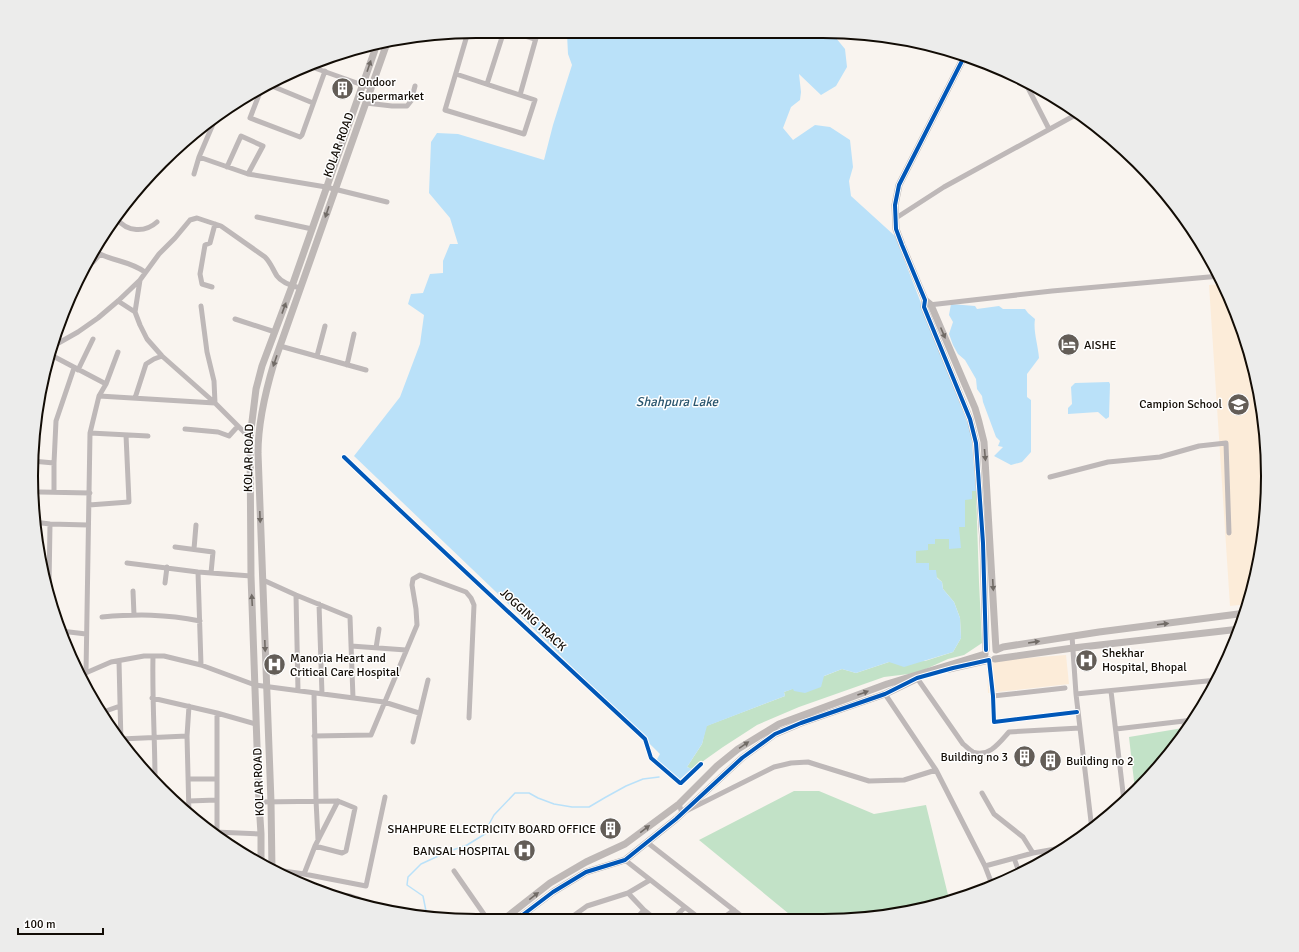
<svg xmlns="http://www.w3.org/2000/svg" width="1299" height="952" font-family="Signika,sans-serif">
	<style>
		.built { fill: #fcecd9 }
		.green { fill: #c2e2c7 }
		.water { fill: #bae1f9 }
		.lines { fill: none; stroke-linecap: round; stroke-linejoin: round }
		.stream { stroke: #bae1f9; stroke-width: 1.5 }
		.street { stroke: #beb8b8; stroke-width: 5 }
		.secondary { stroke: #beb8b6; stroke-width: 7 }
		.cycleway-casing { stroke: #fff; stroke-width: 6 }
		.cycleway { stroke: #0057b8; stroke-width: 4 }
		.oneway { fill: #716b66 }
		.labels { text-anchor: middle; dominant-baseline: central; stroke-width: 3; stroke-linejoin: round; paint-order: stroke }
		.poi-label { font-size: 12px; fill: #120c05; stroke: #fff; text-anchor: start }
		.street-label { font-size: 12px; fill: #120c05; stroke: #fff }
		.water-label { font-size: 13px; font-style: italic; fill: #29556e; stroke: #fff }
		.rim { fill: none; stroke: #120c05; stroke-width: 2 }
	</style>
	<rect width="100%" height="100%" fill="#f9f4ef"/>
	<path class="built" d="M1224,284L1253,361L1267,447L1264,534L1248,604L1230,606L1209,285Z
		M1066,655L1069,684L988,693L987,661Z"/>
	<path class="green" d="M972,491H976L979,582L982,643L964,655L948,659L917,673L884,677L799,707L757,725L723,747L692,769L687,767L702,744L706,726L785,696L784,692L842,669L856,673L889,662L925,661L953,652L961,638L960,618L954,602L943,589L942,582L929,570L928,563H916V550L935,539L949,538V549L959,527H965V499Z
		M1183,728L1184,733L1158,769L1135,790L1129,737Z
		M794,791H819L874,814L926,805L949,899L881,917L794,918L699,840Z"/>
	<path class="water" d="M562,31H823L831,32L845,49L847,67L836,86L821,95L799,74L801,92L800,100L791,107L783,128L793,140L815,125L830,127L850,140L853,167L849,181L851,196L895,236L971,432L976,491H972V499L965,500V527H959L961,548L949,549V539H935V544H928V550L916,551V563H929V570H936L937,578L942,582L943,589L954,602L960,618L961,638L953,652L904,667L889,662L856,673L842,669L824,676L821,687L805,693L794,691L793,689L784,692L785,696L707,726L702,744L687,767L692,769L679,780L656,761L660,754L495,591L354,456L400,397L420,344L424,315L408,304L411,294L423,293L430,274L443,273V261L450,244H458L450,218L429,193L431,142L437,133L458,134L544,160L553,125L572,65L568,54L567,34Z
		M951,304L975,306L977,309L999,306L1003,309H1025L1028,313L1035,319C1033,331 1038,345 1039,358L1027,374V397L1031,400V452L1022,462L1011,465L994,456L1003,447L998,446L1000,441L996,437L983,402L982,396L977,389L976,379L965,360L958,354L953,345L949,334L953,322L949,315Z
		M1109,382L1110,384L1109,417L1106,419L1098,412L1068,414V408L1072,404L1071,387L1075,383Z"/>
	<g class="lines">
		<path class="stream" d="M424,916L426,911L423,896L407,885L408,877L421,864L447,852L467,845L485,834L488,826L494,815L515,793H529L538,798L554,804L572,807H589L606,797L626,786L643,779L659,777"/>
		<path class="street" d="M509,31L535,39
			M309,66L371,88
			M456,74L535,100L524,134L445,110L468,32
			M1025,82L1049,129
			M267,84L313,103
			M487,84L504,31
			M262,87L250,118L300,137L302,135L325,71
			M520,95L538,31
			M366,103L392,106H407L411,101L415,86
			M199,157L248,174L326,187L387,202
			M227,167L241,136L263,146L248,174
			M194,174L199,157L216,117
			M257,217L312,229
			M896,218L944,187L1079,113
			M117,219C127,232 145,233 157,222
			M88,263L93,262L100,254C117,262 129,261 145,272
			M212,287L202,284L200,274L205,245L210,243L215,224
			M118,301L135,312L140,325L147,339L162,356L215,403L250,438
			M929,305L1052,291L1220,276
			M135,312L140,280
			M235,319L275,332
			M55,345L78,332L98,318L118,301L140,280L159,254L175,238L190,220L197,218L221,226L265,257C271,263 273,270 277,276C282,283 292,286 300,288
			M280,346L366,370
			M51,355L106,384
			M317,356L325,326
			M347,365L354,334
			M78,370L93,339
			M99,396L215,403L214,381L207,352L201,306
			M135,398L146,364L154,359L162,356
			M185,429L218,432L229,436L238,426
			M90,433L148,436
			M344,457C443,552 544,645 645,739L651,758L680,783H681L701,764
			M32,461L54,463
			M1050,477L1108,462L1160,457L1199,446L1226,443L1229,533
			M40,492L90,493
			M54,492V463L56,421L74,368
			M89,505L129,502L126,435
			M34,522L50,524L88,525
			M175,547L213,552L211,573
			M194,549L196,525
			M127,563L198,572L251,576
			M198,572L201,665
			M263,580L296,595L350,617L353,698
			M165,583L167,567
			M49,586L50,524
			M133,591L134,615
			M296,595L298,691
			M319,604L322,694
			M102,617C137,614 165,614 200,621
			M61,631L86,634
			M1072,636L1076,694L1092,830
			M351,646L406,650
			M376,648L379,629
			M153,656C152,698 155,739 155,781
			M989,660L993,696L994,722L1077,712
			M119,661L121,743
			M86,673L90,433L99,396L106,384L118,352
			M81,675L111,662L144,656H164L201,665L255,685L384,702L419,713
			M917,678L963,744C966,746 969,750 973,752C989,758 1000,742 1009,732L1080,728
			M1111,691L1124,801
			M314,693L316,800L318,840
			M885,694L936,770L985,866L993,887
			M1076,694L1217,680
			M993,696L1065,688
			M152,698L217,713L256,724
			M189,706L187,736L189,815
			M103,712L120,706
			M217,713V834
			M1184,721L1185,732
			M1116,729L1193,720
			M314,736L371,735L417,625L416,609L412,585L413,579L420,575L466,592L471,598L474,605L469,718
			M121,739L187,736
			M413,742L428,680
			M188,779H216
			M982,793L994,814L1023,837L1033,853
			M189,801L216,800
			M259,802L338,801L315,846L304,874
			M679,804L682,813L774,767L791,763L808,762L869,781L904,780L936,770
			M215,832L261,834
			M648,843L744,918
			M315,846L342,853L346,851L355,808L338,801
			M1014,858L1019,872
			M625,860L699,918
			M985,866L1033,853L1061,848
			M270,869L304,874L366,886L385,797
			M454,871L488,920
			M628,893L644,910L655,919
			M333,895L350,896L359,899V905
			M723,918L734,910
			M569,919L587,906L628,893L650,880
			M636,919L644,910
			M673,919L685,907"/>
		<path class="secondary" d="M965,55L899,185L895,205L896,229L902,245L925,300L924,307L970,419L976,443L983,543L986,650
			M925,300L931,305L975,408L979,422L984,442L996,650L1003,647L1099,632L1246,613
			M995,659L1073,648L1240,629
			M949,669L989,660
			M261,863V834L259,802L251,576L250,438L256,389L262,366L292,286L377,44
			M272,870L271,802L258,453C258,422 265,393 274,363L387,43
			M503,920L550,883L586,862L625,844L679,804L717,766L738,749L779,724L887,684L985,654
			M516,920L553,892L586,872L625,860L676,819L742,758L775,734L801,723L885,694L918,678"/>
		<defs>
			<path id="cycleway" d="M965,55L899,185L895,205L896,229L902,245L925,300L924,307L970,419L976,443L983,543L986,650
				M344,457C443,552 544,645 645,739L651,758L680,783H681L701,764
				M516,920L553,892L586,872L625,860L676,819L742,758L775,734L801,723L885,694L917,678L953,668L989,660L993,696L994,722L1077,712"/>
		</defs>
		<use href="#cycleway" class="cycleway-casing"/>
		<use href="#cycleway" class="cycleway"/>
	</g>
	<defs><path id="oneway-solid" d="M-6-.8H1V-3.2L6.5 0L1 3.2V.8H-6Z"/></defs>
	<g class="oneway">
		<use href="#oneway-solid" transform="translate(369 66) rotate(-71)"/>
		<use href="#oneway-solid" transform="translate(327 212) rotate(109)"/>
		<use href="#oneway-solid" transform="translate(284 308) rotate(-70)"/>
		<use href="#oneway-solid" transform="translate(943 333) rotate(67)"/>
		<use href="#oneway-solid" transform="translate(275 361) rotate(109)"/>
		<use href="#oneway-solid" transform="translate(985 455) rotate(85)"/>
		<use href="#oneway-solid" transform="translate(260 517) rotate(88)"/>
		<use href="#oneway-solid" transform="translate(993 585) rotate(87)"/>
		<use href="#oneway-solid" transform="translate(252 600) rotate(-93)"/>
		<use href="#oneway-solid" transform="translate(1163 624) rotate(-7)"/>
		<use href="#oneway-solid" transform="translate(1034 642) rotate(-9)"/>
		<use href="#oneway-solid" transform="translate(265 646) rotate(88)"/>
		<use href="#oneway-solid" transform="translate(863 693) rotate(-20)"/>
		<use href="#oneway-solid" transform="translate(744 745) rotate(-34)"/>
		<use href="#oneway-solid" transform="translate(645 829) rotate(-37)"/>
		<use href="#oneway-solid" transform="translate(534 896) rotate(-38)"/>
	</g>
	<defs>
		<symbol id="building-disc" viewBox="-11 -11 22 22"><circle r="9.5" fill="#635d57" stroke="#fff"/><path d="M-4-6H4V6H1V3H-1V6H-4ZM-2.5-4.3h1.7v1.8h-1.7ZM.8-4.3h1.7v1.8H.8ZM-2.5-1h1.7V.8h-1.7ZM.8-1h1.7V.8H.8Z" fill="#fff"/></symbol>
		<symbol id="hotel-disc" viewBox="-11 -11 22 22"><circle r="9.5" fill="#635d57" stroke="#fff"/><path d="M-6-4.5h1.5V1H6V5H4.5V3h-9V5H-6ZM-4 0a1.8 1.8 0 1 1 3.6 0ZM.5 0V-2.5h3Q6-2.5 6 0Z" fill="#fff"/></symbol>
		<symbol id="school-disc" viewBox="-11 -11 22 22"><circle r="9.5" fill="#635d57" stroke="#fff"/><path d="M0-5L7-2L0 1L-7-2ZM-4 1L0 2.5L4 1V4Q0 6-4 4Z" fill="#fff"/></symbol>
		<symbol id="hospital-disc" viewBox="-11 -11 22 22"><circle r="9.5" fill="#635d57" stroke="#fff"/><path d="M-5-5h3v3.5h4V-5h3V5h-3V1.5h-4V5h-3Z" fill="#fff"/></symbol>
	</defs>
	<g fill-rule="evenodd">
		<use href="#building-disc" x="330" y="76" width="25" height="25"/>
		<use href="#hotel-disc" x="1056" y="332" width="25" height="25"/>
		<use href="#school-disc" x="1226" y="392" width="25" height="25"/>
		<use href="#hospital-disc" x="1074" y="648" width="25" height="25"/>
		<use href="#hospital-disc" x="262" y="652" width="25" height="25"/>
		<use href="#building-disc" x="1012" y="744" width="25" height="25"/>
		<use href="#building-disc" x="1038" y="748" width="25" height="25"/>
		<use href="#building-disc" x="598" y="816" width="25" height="25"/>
		<use href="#hospital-disc" x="512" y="838" width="25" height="25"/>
	</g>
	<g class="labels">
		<g class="poi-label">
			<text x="358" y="82">Ondoor<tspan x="358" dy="14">Supermarket</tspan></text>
			<text x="1084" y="345">AISHE</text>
			<text x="1222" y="404" text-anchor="end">Campion School</text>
			<text x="1102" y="653">Shekhar<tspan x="1102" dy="14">Hospital, Bhopal</tspan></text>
			<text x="290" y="658">Manoria Heart and<tspan x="290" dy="14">Critical Care Hospital</tspan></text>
			<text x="1008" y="757" text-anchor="end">Building no 3</text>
			<text x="1066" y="761">Building no 2</text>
			<text x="596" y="829" text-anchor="end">SHAHPURE ELECTRICITY BOARD OFFICE</text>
			<text x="510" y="851" text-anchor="end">BANSAL HOSPITAL</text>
		</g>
		<g class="street-label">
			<text transform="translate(339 145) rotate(-70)">KOLAR ROAD</text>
			<text transform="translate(249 458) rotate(-89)">KOLAR ROAD</text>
			<text transform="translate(533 620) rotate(43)">JOGGING TRACK</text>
			<text transform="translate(259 782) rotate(-92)">KOLAR ROAD</text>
		</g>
		<g class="water-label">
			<text x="677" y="402">Shahpura Lake</text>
		</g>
	</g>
	<path d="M0 0H1299V952H0ZM476 38H823A438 438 0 0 1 1261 476V476A438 438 0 0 1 823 914H476A438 438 0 0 1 38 476V476A438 438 0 0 1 476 38Z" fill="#ececeb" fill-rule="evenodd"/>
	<path class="rim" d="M476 38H823A438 438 0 0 1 1261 476V476A438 438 0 0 1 823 914H476A438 438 0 0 1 38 476V476A438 438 0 0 1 476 38Z"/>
	<path d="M18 928v6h85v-6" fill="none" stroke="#120c05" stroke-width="2"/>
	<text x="24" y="928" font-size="12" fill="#120c05" stroke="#ffffff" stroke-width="3" paint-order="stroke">100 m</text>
</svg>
